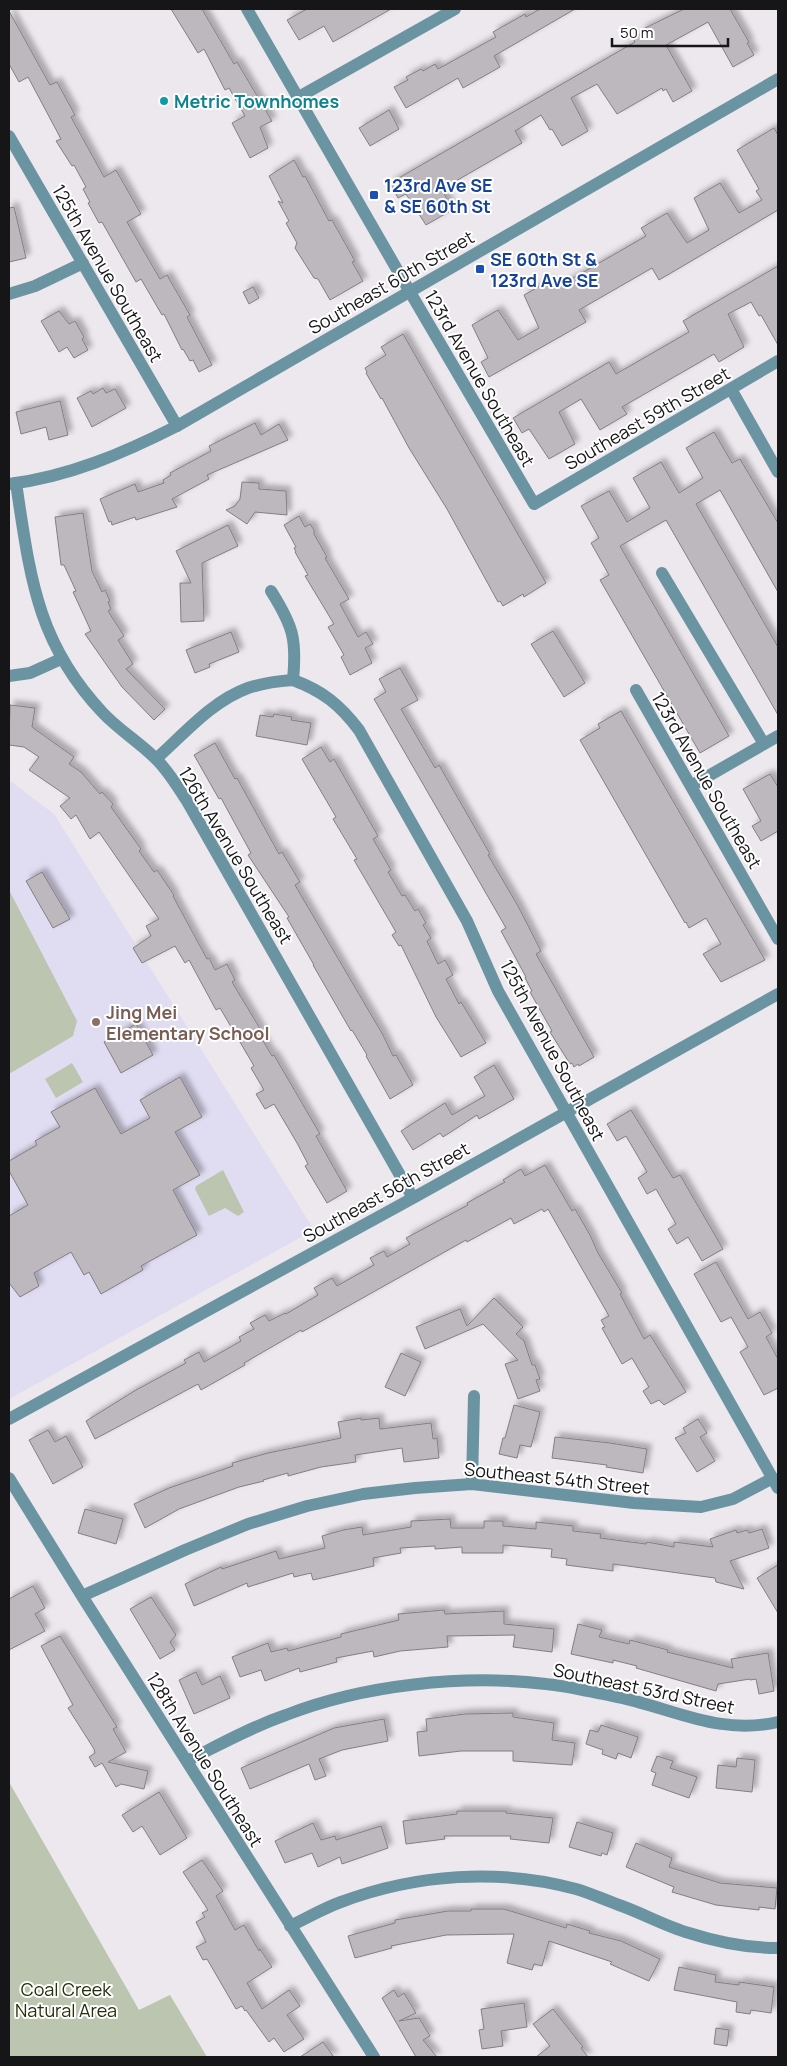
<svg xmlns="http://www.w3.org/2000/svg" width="787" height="2066" font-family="Manrope,sans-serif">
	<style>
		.education { fill: #e0dcf2 }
		.green { fill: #bcc5b0 }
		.building { fill: #bdb8be; stroke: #837e84; filter: url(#shadow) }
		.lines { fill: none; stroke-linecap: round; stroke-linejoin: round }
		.minor { stroke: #6b94a2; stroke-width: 12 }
		.tertiary { stroke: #6b94a2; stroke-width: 12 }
		.culture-dot { fill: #0f9aa8; stroke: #fff; stroke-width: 2 }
		.transit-dot { fill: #1a4fb4; stroke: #fff; stroke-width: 2 }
		.education-dot { fill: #8d6e63; stroke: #fff; stroke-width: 2 }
		.labels { text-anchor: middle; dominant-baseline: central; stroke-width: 4; stroke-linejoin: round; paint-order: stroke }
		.culture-label { font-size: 18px; font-weight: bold; fill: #0d838f; stroke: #fff; text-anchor: start }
		.transit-label { font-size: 18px; font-weight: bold; fill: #164399; stroke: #fff; text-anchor: start }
		.street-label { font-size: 18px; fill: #161517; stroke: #fff }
		.education-label { font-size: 18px; font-weight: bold; fill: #785e54; stroke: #fff; text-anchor: start }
		.park-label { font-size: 18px; fill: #243108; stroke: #fff }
	</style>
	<defs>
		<filter id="shadow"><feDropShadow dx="4.5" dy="-4.5" stdDeviation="2.5" flood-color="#0004"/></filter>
	</defs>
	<rect width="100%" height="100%" fill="#ede7ee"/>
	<path class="education" d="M9,780L54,814L314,1230L9,1399Z"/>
	<path class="green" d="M9,890L77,1021L73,1036L9,1074Z
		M72,1063L83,1082L56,1098L45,1079Z
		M223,1170L244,1212L238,1216L225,1208L209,1216L195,1189L196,1186Z
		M9,1782L139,2010L170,1995L207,2057H9Z"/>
	<path class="building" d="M171,9H202L234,64L237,62L272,121L260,127L268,148L250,158L232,123L245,116L229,88L225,90L204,49L198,53Z
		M307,9H391L333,42L324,26L299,40L287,20Z
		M540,9H575L494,56L500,67L463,88L458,78L406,108L394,87L408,80L406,77L421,69L423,71L435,64L438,69L496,37L493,32L525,14L526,17Z
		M684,9H730L749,42L747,43L754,55L733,67L708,22L666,45L692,91L673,102L666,89L663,91L662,88L617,114L597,84L571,98L588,131L562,146L552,129L550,130L541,115L515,131L522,143L442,189L452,210L426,225L406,194L398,198L390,183L635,42L633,38L643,33L641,30Z
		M9,11L50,85L57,82L75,115L71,117L104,177L116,170L141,214L127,222L160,279L167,275L190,315L187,317L212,365L199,372L193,360L190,361L183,349L182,350L164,314L162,315L141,279L136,282L102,222L99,223L88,203L90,202L83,189L86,187L74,165L72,166L56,141L61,139L28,77L19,82L9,64Z
		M389,110L399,129L370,146L359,128Z
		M774,128L778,135V210L659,280L652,268L579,310L586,322L489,377L481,362L488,358L472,325L498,310L518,340L539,328L524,295L549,281L554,289L646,236L641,228L667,213L687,243L709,230L694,198L720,183L739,213L762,200L756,191L759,189L737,150Z
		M294,160L303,177L305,176L329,221L332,220L355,261L352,262L363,281L330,300L318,279L314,278L295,248L297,243L286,223L289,221L278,201L283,203L269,176Z
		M14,207L26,258L9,262V208Z
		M778,266V345L761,315L759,316L751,302L728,314L744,347L719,362L714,354L622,407L627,414L600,430L581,399L559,412L575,444L549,459L529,429L522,433L513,418L609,362L616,374L689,332L683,321Z
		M253,287L259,298L249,304L243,292Z
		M59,311L69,324L75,321L84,337L82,339L88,350L74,358L67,347L59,352L41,321Z
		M403,334L546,583L524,597L523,594L503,606L500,601L498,602L447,509L409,448L382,398L381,399L366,373L367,372L365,368L386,355L381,347Z
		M103,388L106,393L115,389L126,408L92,427L77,398L91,391L93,394Z
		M60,401L68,435L49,440L46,427L21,434L16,412Z
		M255,423L261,435L279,424L288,440L207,475L209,479L172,499L177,507L136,520L135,517L112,525L111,521L109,522L100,499L135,484L138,492L164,483L163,480L171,475L170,473L211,451L209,446Z
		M714,432L732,463L740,459L778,523V592L720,490L696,504L778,647V715L666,520L620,546L729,736L700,753L600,580L609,575L591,543L599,538L581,506L609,491L627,522L650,508L633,478L661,462L679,493L703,478L686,448Z
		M242,482L259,483V489L286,491L287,515L255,512L247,524L226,510L235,506L240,499Z
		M83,513L92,571L102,592L105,590L110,601L108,602L111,609L108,611L124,636L118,640L133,664L126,669L165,709L154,720L122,687L85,634L91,631L73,592L76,591L64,565H61L55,517Z
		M299,516L305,527L310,524L314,530V534L327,557L325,558L349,599L340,604L358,637L366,632L373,644L365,648L372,663L350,675L341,657L344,655L328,627L334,624L305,576L308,575L295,552H296L294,548L296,547L284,525Z
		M228,525L238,546L202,563L204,621L181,622L180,583H191L176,551Z
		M553,631L585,683L564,697L531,644Z
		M231,632L239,652L209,664L210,667L195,673L186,650Z
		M400,668L418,700L401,709L435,768L439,765L490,854L488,855L518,906L541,951L536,954L594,1057L579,1066L578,1064L574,1067L572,1063L570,1064L550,1032L552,1031L530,992L532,991L525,978L526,977L501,931L506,928L374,699L386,692L379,679Z
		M10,705L35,708L32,727L74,757L69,764L81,772L100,794L102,792L113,804L111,807L141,849L139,851L154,872L157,870L174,895L173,896L207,959L209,958L215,970L227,964L235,980L232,982L262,1032L259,1034L272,1056L274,1055L320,1134L316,1136L347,1191L327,1203L305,1166L308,1164L297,1143L274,1104L265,1109L256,1094L264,1090L251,1068L254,1066L220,1008L216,1010L189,960L185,963L175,946L142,963L133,948L151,936L146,926L159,919L99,832L90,839L76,815L71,819L60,806L70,798L29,770L39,757L24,747L9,745Z
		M621,711L765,960L721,982L703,954L721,944L706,918L689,928L686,922L685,923L580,740L600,728L598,724Z
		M274,714L292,717L291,720L311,723L307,745L256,736L260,715L273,717Z
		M215,743L235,779L237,778L279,854L282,852L300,882L295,885L383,1035L393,1056L396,1055L413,1085L390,1099L366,1056L367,1055L352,1030L351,1031L313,965H314L287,918L289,917L248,855L251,853L221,798L219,799L194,755Z
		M321,747L330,762L334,759L378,836L373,839L391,870L388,872L402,896L405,895L415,911L418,909L426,923L423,925L431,938L427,941L438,964L445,960L453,975L446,979L459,1004L461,1002L486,1043L461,1057L436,1017L401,945L399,946L392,935L396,932L354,860L357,859L333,819L336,817L302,759Z
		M770,774L778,787V831L761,841L752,826L761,821L743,789Z
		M42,872L70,919L53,928L26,881Z
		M136,1024L153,1055L121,1073L104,1042Z
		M494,1065L514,1099L479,1119L477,1115L443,1137L440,1133L413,1150L401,1131L445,1103L452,1115L485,1096L474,1077Z
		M180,1077L202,1117L175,1132L200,1175L173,1190L197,1235L141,1266L143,1270L101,1294L89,1272L84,1275L71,1252L34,1273L39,1286L20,1297L9,1283V1216L28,1205L9,1171V1161L37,1145L35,1141L60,1127L51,1112L95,1088L121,1134L150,1118L140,1100Z
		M631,1110L673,1178L680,1175L723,1249L702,1261L688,1237L677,1244L668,1229L676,1224L656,1189L647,1194L638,1178L647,1172L626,1136L617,1141L607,1124Z
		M545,1165L572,1211L575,1209L590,1235L598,1253L622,1293L620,1294L644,1339L650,1335L686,1392L664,1405L659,1400L651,1404L643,1391L649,1387L632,1358L622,1364L602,1328L605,1327L601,1320L609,1316L548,1209L544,1212L542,1209L514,1224L511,1218L467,1242L466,1240L302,1332L301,1330L244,1363L245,1365L201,1390L198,1384L95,1439L86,1421L136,1390L186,1363L184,1360L199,1352L204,1362L241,1341L239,1337L254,1329L250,1323L265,1315L269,1321L285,1313L286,1314L318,1295L314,1288L332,1278L337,1286L374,1265L370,1258L384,1251L387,1257L410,1244L406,1238L468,1205L467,1203L505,1182L503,1180L521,1169L525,1176Z
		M716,1262L748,1319L760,1312L772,1333L766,1337L778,1359V1388L764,1395L740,1352L748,1347L731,1317L721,1322L694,1274Z
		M494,1298L523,1327L516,1334L524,1341L532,1365H535L540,1379L536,1380L540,1391L518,1399L505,1364L518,1360L483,1324L425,1349L416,1327L460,1309L467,1326Z
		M401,1353L421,1362L405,1396L385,1387Z
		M514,1405L540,1412L531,1447L520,1445L517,1458L499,1454L503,1438H505Z
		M361,1418V1420L379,1418L380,1429L431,1423L433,1439L437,1438L439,1458L404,1462L402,1448L355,1455L356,1462L321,1467L288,1476V1473L263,1480L264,1481L239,1487L179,1509L145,1528L134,1504L169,1488L233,1466L232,1463L268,1453L341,1438L338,1422Z
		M698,1419L707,1433L700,1437L715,1461L697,1472L675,1438L686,1433L683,1428Z
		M48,1430L55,1442L66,1436L83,1467L53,1484L29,1440Z
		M555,1437L610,1443L647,1449L643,1473L606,1467L607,1465L552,1458Z
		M85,1509L123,1519L116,1544L78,1533Z
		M450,1519L451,1528H484V1521H503V1526L536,1529V1522L573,1526V1531L601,1534L600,1538L646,1544L647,1542L674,1547V1542L713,1547L710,1539L736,1530L737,1533L747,1530L749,1533L762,1529L769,1548L730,1561L744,1589L716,1582L715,1578L613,1564V1571L566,1565L567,1559L551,1557L552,1549L503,1545V1553H462V1547L435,1549V1546L400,1548L401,1553L373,1558L374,1566L313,1580L311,1573L294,1577L293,1573L248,1587L247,1583L194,1606L185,1584L221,1567L222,1569L276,1551L279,1559L325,1548L322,1536L343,1530L362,1527L363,1535L411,1527V1521Z
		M778,1565V1613L757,1578Z
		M33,1586L45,1608L35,1614L45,1631L9,1650V1599Z
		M151,1597L176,1635L170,1642L175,1650L160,1659L130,1609Z
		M444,1610L445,1614L504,1611V1624L554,1629L552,1652L513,1647L515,1635L447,1636L448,1647L400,1651L374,1657L373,1651L336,1658L337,1662L300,1672L299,1668L265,1681L261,1670L240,1677L232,1657L268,1643L271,1652L287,1648L288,1651L341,1637V1634L399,1620L398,1614Z
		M578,1624L602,1630L599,1637L629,1644L630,1640L668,1650L667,1652L733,1668L731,1659L768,1653L774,1691L759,1694L756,1679L750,1680V1679L718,1684L716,1691L636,1668L637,1666L613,1660V1663L571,1654Z
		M60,1636L117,1727L113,1729L126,1752L108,1762L148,1771L144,1789L121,1784L116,1787L102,1763L95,1767L89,1757L95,1753L94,1749L68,1708L73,1705L41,1646Z
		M196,1672L202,1685L220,1676L230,1698L194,1714L179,1680Z
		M513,1713V1717L554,1723L552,1740L575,1743L572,1765L513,1761V1751H461L419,1756L417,1732L427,1731L426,1719L465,1714Z
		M384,1719L388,1741L342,1750L319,1759L326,1776L315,1780L309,1764L250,1789L241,1768L334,1728Z
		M601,1725L638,1737L631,1758L618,1753L616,1759L602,1754L603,1750L586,1744L590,1730L598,1732Z
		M657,1756L673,1761L670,1768L697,1777L689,1798L652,1785L656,1773L651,1771Z
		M737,1758L755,1760L752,1792L716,1788L718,1765L736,1767Z
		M159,1792L187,1838L160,1855L142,1826L133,1832L122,1815Z
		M457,1811H506V1813L553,1818L549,1843L510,1839L511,1836H444L445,1839L406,1844L403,1821L457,1814Z
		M577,1822L613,1833L607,1855L602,1853L601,1856L569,1847Z
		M313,1823L321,1840L335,1836L336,1840L381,1826L388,1848L342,1864L340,1857L318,1867L312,1853L285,1863L275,1841Z
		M636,1843L672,1858L669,1867L720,1883L777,1888L775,1909L759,1907V1910L716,1905L672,1892L674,1887L626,1867Z
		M202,1860L223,1891L216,1896L235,1930L244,1925L259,1951L260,1949L272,1967L247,1983L262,2009L289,1990L300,2006L287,2015L304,2039L284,2052L274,2038L269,2042L246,2010L245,2011L242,2006L236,2009L207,1959L203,1960L196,1947L206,1942L196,1922L205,1917L202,1913L208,1910L183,1872Z
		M471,1909H504L566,1928L567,1924L590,1931L589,1933L621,1941L660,1959L649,1981L610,1964L612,1962L549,1941L542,1966L534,1964L532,1970L507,1963L514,1934L446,1935L391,1946L392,1948L355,1958L348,1936L395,1923V1920L448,1911H471Z
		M679,1967L716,1975L715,1982L739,1985V1982L774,1987L771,2013L751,2010L750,2014L736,2012L737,2002L674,1990Z
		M394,1990L398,1997L404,1993L416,2013L399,2021L419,2018L430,2036L423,2040L437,2057H416L382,1998Z
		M524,2003L527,2027L501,2031L503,2046L482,2049L479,2030L484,2029L481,2009Z
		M553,2009L583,2047L581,2048L588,2057H536L550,2046L533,2024Z
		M716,2028L729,2030L727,2046L714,2044Z
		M323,2042L334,2057H300Z"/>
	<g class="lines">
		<path class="minor" d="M297,98L455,9
			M9,136L177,426
			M410,292L534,504L778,361
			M9,294L35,286L83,263
			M731,389L778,472
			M16,483C30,575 36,642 103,713C119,730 139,742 155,758C168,770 177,786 187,801L413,1198
			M662,573L764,744
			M271,591C293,626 297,639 293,680C323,691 340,705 359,730L467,921L498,991L778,1488
			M9,676L30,673L61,659
			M636,690L778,939
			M156,759C184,734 212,701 248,688C263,683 278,681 293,680
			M691,786L778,736
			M9,1419L413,1198L778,994
			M9,1478L82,1596L374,2057
			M472,1484L474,1396
			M82,1596L185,1550L248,1524L307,1506L363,1494L415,1488L472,1484L634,1503L701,1507L733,1499L773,1478
			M187,1761C219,1745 251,1727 286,1715C363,1685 463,1674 546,1684C568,1686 591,1692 613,1696C671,1707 717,1736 778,1722
			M290,1926C307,1918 324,1908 341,1902C416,1874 499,1868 576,1889C590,1893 605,1900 619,1905C642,1913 665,1926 689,1933C717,1942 749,1948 778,1948"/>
		<path class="tertiary" d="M247,9L410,292
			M9,484C68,477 124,453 177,426L778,79"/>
	</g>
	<circle class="culture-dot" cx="164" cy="101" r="5"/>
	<g class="transit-dot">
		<rect x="369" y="190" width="10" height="10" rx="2.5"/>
		<rect x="475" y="264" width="10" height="10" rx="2.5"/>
	</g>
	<circle class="education-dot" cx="96" cy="1022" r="5"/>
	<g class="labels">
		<g class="culture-label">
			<text x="174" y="101">Metric Townhomes</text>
		</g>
		<g class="transit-label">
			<text x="384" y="185">123rd Ave SE<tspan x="384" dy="21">&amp; SE 60th St</tspan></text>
			<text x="490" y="259">SE 60th St &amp;<tspan x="490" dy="21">123rd Ave SE</tspan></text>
		</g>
		<g class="street-label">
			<text transform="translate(108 273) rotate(60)">125th Avenue Southeast</text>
			<text transform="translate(391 282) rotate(-30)">Southeast 60th Street</text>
			<text transform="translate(480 378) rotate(60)">123rd Avenue Southeast</text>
			<text transform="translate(647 418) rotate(-30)">Southeast 59th Street</text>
			<text transform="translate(707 780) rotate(60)">123rd Avenue Southeast</text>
			<text transform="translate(236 855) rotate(59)">126th Avenue Southeast</text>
			<text transform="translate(553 1050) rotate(62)">125th Avenue Southeast</text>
			<text transform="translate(386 1192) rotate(-29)">Southeast 56th Street</text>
			<text transform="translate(557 1478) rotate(6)">Southeast 54th Street</text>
			<text transform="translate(644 1688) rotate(12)">Southeast 53rd Street</text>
			<text transform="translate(205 1759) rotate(58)">128th Avenue Southeast</text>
		</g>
		<g class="education-label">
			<text x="106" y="1012">Jing Mei<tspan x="106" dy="21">Elementary School</tspan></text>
		</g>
		<g class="park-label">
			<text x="66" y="1989">Coal Creek<tspan x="66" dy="21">Natural Area</tspan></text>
		</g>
	</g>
	<rect width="787" height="2066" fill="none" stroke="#161517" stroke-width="20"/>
	<path d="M612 38v8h116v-8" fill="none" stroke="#161517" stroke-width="2.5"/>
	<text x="620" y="38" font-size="15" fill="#161517" stroke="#ffffff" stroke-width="4" paint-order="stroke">50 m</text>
</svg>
